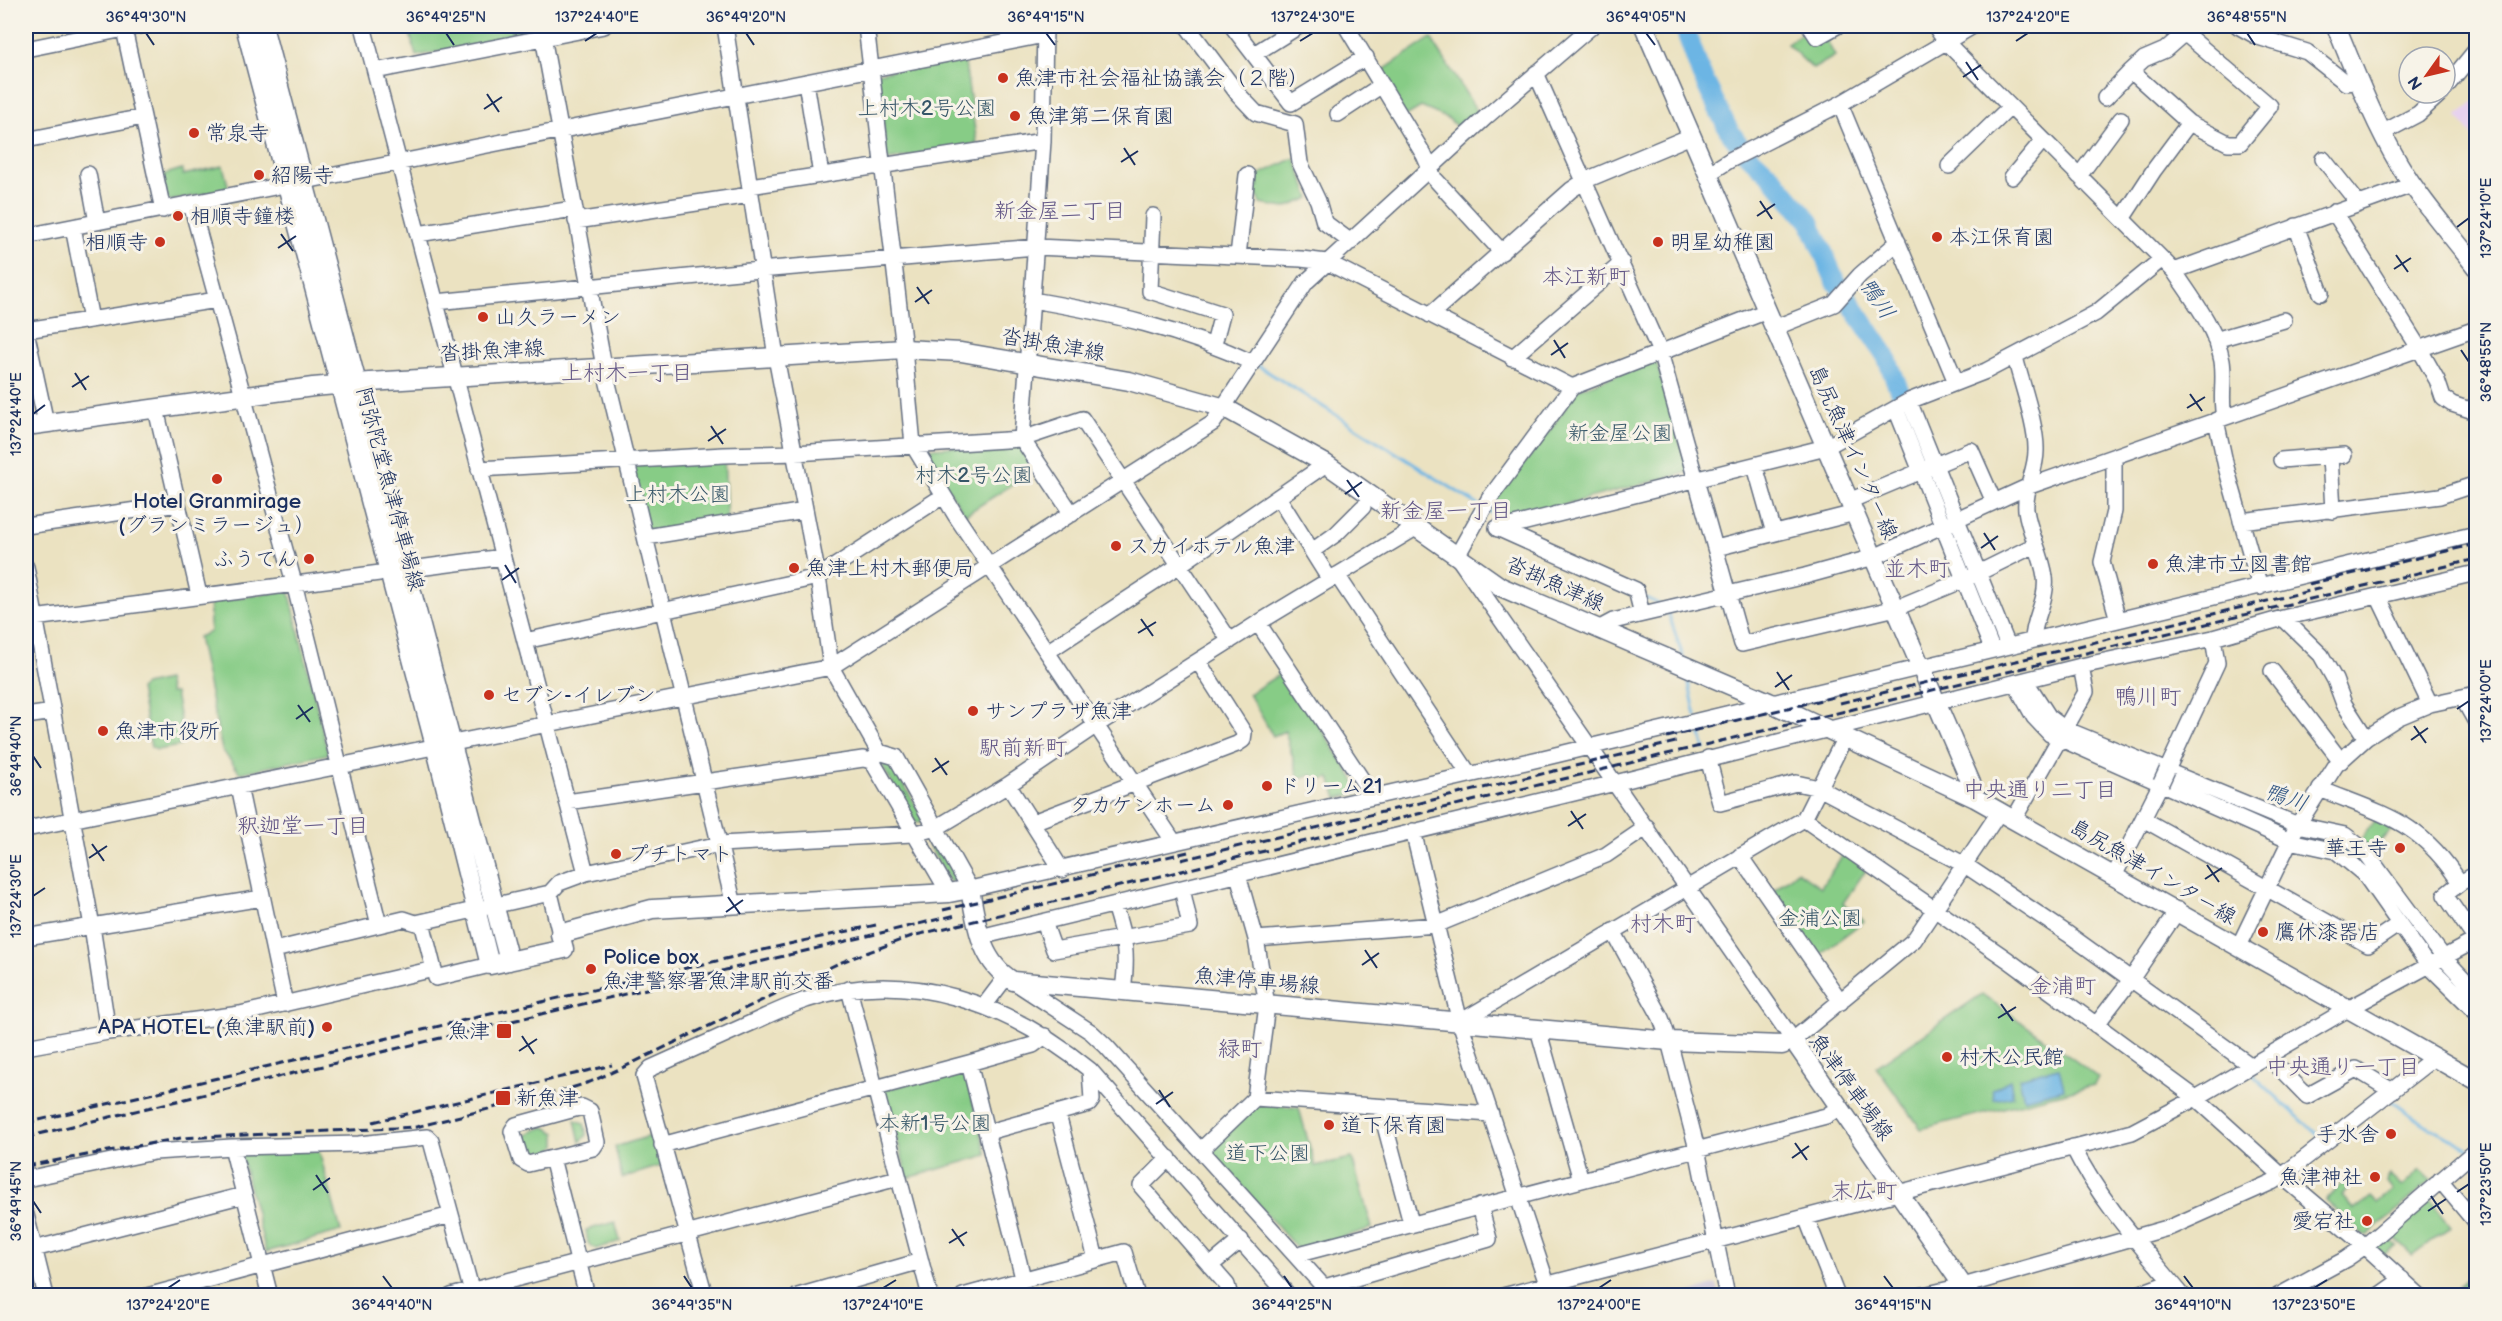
<svg xmlns="http://www.w3.org/2000/svg" width="2502" height="1321" font-family="'Balsamiq Sans','Klee One',sans-serif">
	<style>
		.built { fill: #e7d2ef }
		.industrial { fill: #c8bfd8 }
		.green { fill: #87cc86; stroke: #517e72; stroke-width: 1.5 }
		.water { fill: #6cb5e4; stroke: #4472a1; stroke-width: 1.5 }
		.lines { fill: none; stroke-linecap: round; stroke-linejoin: round }
		.stream { stroke: #6cb5e4; stroke-width: 3 }
		.river { stroke: #6cb5e4; stroke-width: 20 }
		.minor-casing { stroke: #646e81; stroke-width: 18 }
		.major-casing { stroke: #646e81; stroke-width: 21 }
		.minor { stroke: #fff; stroke-width: 15 }
		.major { stroke: #fff; stroke-width: 18 }
		.rail { stroke: #1b2f5e; stroke-width: 3; stroke-dasharray: 9 4.5; stroke-linecap: butt }
		.minor-bridge-casing { stroke: #646e81; stroke-width: 18; stroke-linecap: butt }
		.minor-bridge { stroke: #fff; stroke-width: 15 }
		.ticks { fill: none; stroke: #1b2f5e; stroke-width: 2 }
		.poi-dot { fill: #c8321e; stroke: #f7f3e8; stroke-width: 2 }
		.labels { text-anchor: middle; dominant-baseline: central; stroke-width: 6; stroke-linejoin: round; paint-order: stroke }
		.poi-label { font-size: 21px; fill: #1b2f5e; stroke: #f7f3e8; text-anchor: start }
		.park-label { font-size: 21px; fill: #365668; stroke: #f7f3e8 }
		.street-label { font-size: 21px; fill: #1b2f5e; stroke: #f7f3e8 }
		.neighbourhood-label { font-size: 22px; fill: #625686; stroke: #f7f3e8 }
		.water-label { font-size: 22px; font-style: italic; fill: #335786; stroke: #f7f3e8 }
		.neatline { fill: none; stroke: #1b2f5e; stroke-width: 2 }
		.ticks-label { font-size: 15px; text-anchor: middle; fill: #1b2f5e }
	</style>
	<rect width="100%" height="100%" fill="#f7f3e8"/>
	<filter id="ink" filterUnits="userSpaceOnUse"><feTurbulence type="fractalNoise" baseFrequency=".0167" numOctaves="2"/><feDisplacementMap in="SourceGraphic" scale="12" xChannelSelector="R" yChannelSelector="G"/><feConvolveMatrix kernelMatrix="1 2 1 2 8 2 1 2 1" color-interpolation-filters="sRGB"/></filter>
	<filter id="wash" filterUnits="userSpaceOnUse"><feTurbulence type="fractalNoise" baseFrequency=".008" numOctaves="4" result="noise"/><feDisplacementMap in="SourceGraphic" scale="24" xChannelSelector="R" yChannelSelector="G"/><feGaussianBlur stdDeviation="1.35" result="paint"/><feColorMatrix in="noise" values="0 0 0 0 0 0 0 0 0 0 0 0 0 0 0 0 0 1.4 0 .05"/><feComposite in="paint" operator="in"/></filter>
	<g filter="url(#wash)">
		<rect width="100%" height="100%" fill="#ebe2c1"/>
		<path class="built" d="M2476,100V140L2457,116Z"/>
		<path class="industrial" d="M1716,1284L1721,1295L1682,1296Z"/>
		<path class="green" d="M408,26H533L535,34L416,56Z
			M1811,27L1823,34L1835,56L1813,69L1787,44Z
			M1431,38L1477,111L1458,128L1449,119L1421,107L1401,119L1376,75Z
			M964,57L977,144L887,160L877,73Z
			M1295,158L1310,198L1285,208L1260,204L1259,197H1243V182Z
			M223,166L229,189L170,201L167,198L162,175L182,169L183,175Z
			M1656,361L1689,472L1504,520L1491,512L1493,502L1543,440L1578,389Z
			M1018,444L1035,470L965,515L927,456L931,448Z
			M724,455L727,523L646,537L625,460Z
			M289,590L328,754L240,773L222,750L198,637L210,632V602Z
			M1284,671L1362,792L1337,798L1330,778L1317,781L1312,775L1299,779L1285,731L1273,736L1249,694Z
			M167,680L170,693H175L182,731L178,732L180,746L157,750L151,747L140,689L145,685Z
			M891,761L924,820L915,823L881,764Z
			M2378,815L2398,823L2371,851L2360,841Z
			M933,837L959,880L950,882L927,843Z
			M1844,853L1866,870L1843,903L1864,921L1815,958L1770,894L1797,871L1821,887Z
			M1982,994L2098,1077L2094,1085L1921,1129L1876,1067Z
			M964,1069L987,1155L908,1178L883,1090Z
			M1258,1103L1299,1108L1315,1166L1352,1158L1372,1228L1299,1251L1209,1149Z
			M575,1120L584,1123L587,1135L580,1142Z
			M545,1127L556,1133V1145L552,1150L533,1155C508,1141 531,1131 545,1127Z
			M659,1133L667,1164L622,1178L615,1147Z
			M319,1151L341,1231L266,1252L240,1152Z
			M2420,1170L2431,1181L2368,1235H2364L2326,1201L2351,1174L2357,1181L2341,1195L2354,1210L2371,1197L2377,1203L2393,1190L2387,1182L2389,1175L2402,1187Z
			M2428,1198L2451,1226L2412,1255L2386,1229Z
			M615,1222L620,1241L596,1249L588,1243L586,1230Z
			M2382,1232L2397,1246L2383,1256L2369,1243Z
			M2476,1271V1295H2465L2458,1286Z"/>
		<path class="water" d="M2059,1068L2064,1089L2024,1099L2019,1078Z
			M2010,1080L2013,1096L1994,1100L1992,1090Z"/>
		<g class="lines">
			<path class="stream" d="M1257,365L1480,506
				M1488,511L1506,521
				M1520,528L1538,538
				M1646,598L1659,604
				M1668,612L1683,657
				M1687,675L1696,716
				M1698,725L1705,749
				M2253,1071L2255,1077L2322,1139
				M2389,1099L2419,1121L2470,1149"/>
			<path class="river" d="M1684,26L1701,74L1728,129L1742,149L1772,177L1810,222L1835,280L1886,356L1911,421
				M2335,838L2353,849L2378,879
				M2427,946L2450,978L2476,1001"/>
		</g>
	</g>
	<g filter="url(#ink)">
		<g class="lines">
			<defs>
				<path id="minor" d="M363,26L586,873
					M541,26L604,367L734,905
					M725,26L776,357L818,577L831,667L879,752L896,757L970,889L1543,758L2476,534
					M866,26L904,349L913,445L956,516L1174,842
					M1045,26L1043,141L1022,439L1072,514
					M1187,26L1238,94L1256,113L1295,124L1300,163L1318,201L1324,222L1351,242
					M1232,26L1291,103L1366,57
					M1346,26L1424,155L1434,178L1502,252
					M1810,26L1817,37L1837,26
					M1935,26L1946,42L2174,271C2192,298 2216,328 2222,361C2225,380 2220,399 2224,417
					M2238,26L2258,37L2307,52L2346,83L2359,81
					M124,29L163,210
					M26,49L139,26
					M1254,54L1299,26
					M375,71L604,26
					M1536,73L1660,352L1742,644L1896,608L1966,579L2035,545
					M806,82L821,175
					M2445,88L2476,50
					M2105,98L2131,71
					M1840,104L1956,382
					M1338,114L1382,85
					M2382,133L2418,114L2441,93
					M26,140L143,117
					M2323,159L2359,204
					M1949,166L2010,107
					M88,174L97,222
					M1708,174L1730,160L1840,104L1973,26
					M2079,176L2121,119
					M2012,177L2043,140
					M750,186L1043,141
					M191,204L294,583L379,925
					M2334,212L2419,348L2437,380L2443,398L2452,404L2470,410L2476,404
					M1153,216L1150,291L1222,314L1214,344
					M2122,219L2154,170L2189,123L2131,71L2144,59L2165,50L2181,36H2188L2270,106L2240,143H2228L2189,123
					M576,221L750,195
					M2296,226L2321,293
					M73,227L91,320
					M418,234L573,209
					M26,236L1044,35
					M1238,256L1247,175
					M2174,271L2412,185
					M1032,300C1109,313 1182,329 1253,363
					M436,302L759,270L1036,247L1301,259L1327,262L1572,387
					M1767,311L1572,387L1489,499L1457,556L1793,1040L1914,940L2000,811
					M1430,315L1571,190L1586,180L1691,136
					M1774,328L1834,304L1860,275L1898,242
					M26,330L217,300
					M26,331L46,423
					M2215,340L2284,320
					M2015,357C2021,382 2037,426 2036,451C2036,471 2024,489 2026,510C2029,533 2042,554 2045,577C2048,600 2033,619 2033,640
					M1512,358L1622,263
					M1909,401L2008,646
					M156,409L199,595
					M1896,409L1992,649
					M2216,420L2226,467L2260,587
					M2114,457V511L2102,562L2118,620
					M2281,460L2330,456
					M1755,466L1774,533
					M479,469L724,455L795,453L1022,439L1082,419L1230,641
					M1278,497L1330,580
					M1849,501L1971,450L1994,502
					M2333,511L2330,456L2344,455
					M2241,521L2440,496L2476,484
					M26,526L178,504
					M1497,528L1636,590L1642,614
					M1498,529L1826,447L1909,401L1986,371L2096,313L2162,259
					M646,537L805,511
					M1716,548L1855,513
					M1312,551L1336,534L1363,507
					M26,567L92,926L108,1032
					M1337,575L1469,774
					M2378,596L2430,704
					M2283,618L2321,655L2335,680L2344,704L2366,738
					M26,619L503,557
					M1258,623L1372,795
					M1600,628L1613,621L1805,576L1874,557L2027,487L2476,329
					M525,641L818,577L943,496
					M1047,652L1178,566L1326,464
					M2272,671L2341,761
					M2025,680L2049,717L2065,729L2298,825L2345,835L2363,849L2444,958L2476,992
					M2015,683L2034,717L2050,734L2290,841L2336,851L2365,875L2429,966L2476,1012
					M2462,697L2476,722
					M26,716L53,712
					M877,755L872,761L949,893
					M1708,758L1720,803L1796,783L1819,788L1965,865L2068,934L2250,1065
					M2167,770L2217,663L2213,638
					M1008,785L1062,870
					M239,786L285,1004
					M2320,789C2384,815 2421,821 2460,883L2476,874
					M567,802L863,759L872,761
					M1804,819L2008,960L2196,1098L2282,1176L2365,1246L2420,1296
					M2014,819L2086,692L2081,666
					M2143,819L2368,945L2399,924
					M1033,822L1237,744L1243,740L1244,733L1198,661
					M26,829L831,667L1213,423L1306,282L1486,117L1592,26
					M1413,831L1460,1022L1547,1284
					M1740,856L1841,1002
					M2114,876L2161,783
					M2460,883L2445,895L2476,940
					M550,893L560,934
					M1114,905C1125,940 1128,953 1123,990
					M422,922L436,978L490,965
					M1044,922L1054,950L1190,926L1182,888
					M1613,931L1661,1018L1669,1041L1697,1149L1727,1296
					M26,937L262,898
					M980,937L1615,783L2081,666L2213,638L2283,618L2476,573
					M1256,939L1436,925L1606,855L1647,827
					M2239,946L2297,826L2336,765L2366,738L2399,717L2430,704L2476,694
					M274,950L404,919L416,923L550,893L559,883L586,873L720,844L913,834L936,828L1008,785L1095,726L1258,623L1417,527
					M1013,981L1091,1032L1106,1046L1332,1296
					M849,989L930,1296
					M984,1006L1006,977
					M1460,1022L1804,819L1845,737
					M2096,1025L2130,981L2178,910
					M1538,1029L1581,1180
					M26,1047L108,1032L240,1014L434,969
					M2268,1056L2307,1096L2356,1069L2392,1091
					M969,1063L1023,1278
					M1255,1098L1491,1114
					M582,1107L590,1111L597,1142L593,1148L528,1164L521,1160L512,1131L516,1125Z
					M1380,1107L1411,1223
					M1058,1115L1096,1259
					M988,1132L1089,1104L1092,1100L1090,1070
					M662,1145L969,1063L1033,1045L1045,1036
					M232,1147L270,1296
					M2073,1147C2100,1202 2144,1249 2183,1296
					M1201,1150L1255,1098L1267,1005L1256,939L1238,875
					M552,1158L587,1296
					M1169,1158L1141,1186L1227,1285L1230,1296
					M26,1179L154,1152L232,1147L359,1144L427,1137L431,1141L473,1296
					M2440,1180L2476,1223
					M26,1215L46,1296
					M1806,1217L1837,1296
					M26,1251L244,1195
					M1295,1255L1826,1116L1840,1107
					M1210,1266L1241,1240
					M1325,1287L1489,1239L1480,1206
					M147,1296L451,1215
					M451,1296L898,1178
					M705,1296L644,1076L651,1068C684,1053 718,1038 751,1023C769,1015 787,1006 806,1000C908,965 1011,1005 1090,1070L1289,1296
					M798,1296L921,1261
					M963,1296L1124,1252L1137,1296
					M1503,1296L2132,1132L2196,1098L2348,1009L2476,940
					M1919,1296L1963,1286L2171,1227L2272,1182L2282,1176L2435,1057
					M2133,1296L2171,1282
					M2278,1296L2346,1259L2365,1246L2476,1150
					M2378,1296L2402,1279"/>
				<path id="major" d="M245,26L439,761L490,965L564,949L560,934L652,909L949,893L970,889C976,922 980,962 1013,981L1669,1041L1782,1045L1793,1040L1970,1296
					M263,26L509,961
					M1644,26L1971,783L1975,798
					M2336,26C2355,72 2373,120 2399,164C2421,201 2450,233 2476,267
					M26,426L313,387L370,382L904,349L961,352L1129,381L1225,408L1326,464L1501,587L1769,702L1975,798L2476,1081"/>
			</defs>
			<use href="#minor" class="minor-casing"/>
			<use href="#major" class="major-casing"/>
			<use href="#minor" class="minor"/>
			<use href="#major" class="major"/>
			<path class="rail" d="M2309,584L2476,544
				M1840,703L2322,588
				M1667,737L1850,693
				M1181,860L1680,741
				M943,910L1188,852
				M373,1122L612,1065
				M26,1123L789,944L876,925
				M26,1137L956,915
				M26,1166L181,1138L416,1127L565,1090L590,1082L624,1067L839,963L912,936L2476,559"/>
			<defs>
				<path id="minor-bridge" d="M2161,783L2167,770"/>
			</defs>
			<use href="#minor-bridge" class="minor-bridge-casing"/>
			<use href="#minor-bridge" class="minor-bridge"/>
		</g>
	</g>
	<path class="ticks" d="M146,33L154,45M446,33L454,45M746,33L754,45M1046,33L1055,45M1646,33L1655,45M2247,33L2255,45M585,41L597,33M1300,41L1313,33M2016,41L2028,33M1966,62L1978,80M1963,77L1981,65M487,94L499,112M484,109L502,97M1124,148L1135,165M1121,162L1138,151M1760,201L1772,219M1757,216L1775,204M2457,227L2469,218M281,234L293,251M278,248L296,236M2396,255L2408,272M2394,269L2411,258M917,287L929,304M915,302L932,290M1554,340L1565,358M2461,350L2469,362M1551,355L1568,343M75,373L86,390M72,387L89,376M2190,394L2202,411M2187,408L2205,397M33,414L45,405M711,426L723,444M708,441L726,429M1347,480L1359,497M1345,494L1362,482M1984,533L1995,550M1981,548L1998,536M505,565L516,583M502,580L519,568M1141,619L1153,636M1138,633L1156,622M1777,672L1789,690M1775,687L1792,675M298,705L310,722M2457,709L2469,701M296,719L313,707M2414,726L2426,743M2411,740L2428,728M33,756L41,768M935,758L947,775M932,772L949,761M1571,811L1583,829M1568,826L1586,814M92,844L104,861M89,858L107,846M2207,865L2219,882M2205,879L2222,868M33,896L45,888M728,897L740,914M726,912L743,900M1365,950L1377,968M1362,965L1379,953M2001,1004L2013,1021M1998,1018L2016,1007M522,1036L534,1054M519,1051L537,1039M1159,1090L1170,1107M1156,1104L1173,1092M1795,1143L1807,1160M1792,1158L1809,1146M316,1175L328,1193M313,1190L330,1178M2457,1192L2469,1184M2431,1196L2443,1214M33,1201L41,1213M2428,1211L2446,1199M952,1229L964,1246M949,1243L967,1232M383,1276L392,1288M684,1276L692,1288M1284,1276L1292,1288M1884,1276L1893,1288M2184,1276L2193,1288M168,1288L180,1280M883,1288L896,1280M1599,1288L1611,1280M2314,1288L2327,1280"/>
	<g class="poi-dot">
		<circle cx="1003" cy="78" r="6"/>
		<circle cx="1015" cy="116" r="6"/>
		<circle cx="194" cy="133" r="6"/>
		<circle cx="259" cy="175" r="6"/>
		<circle cx="178" cy="216" r="6"/>
		<circle cx="1937" cy="237" r="6"/>
		<circle cx="160" cy="242" r="6"/>
		<circle cx="1658" cy="242" r="6"/>
		<circle cx="483" cy="317" r="6"/>
		<circle cx="217" cy="479" r="6"/>
		<circle cx="1116" cy="546" r="6"/>
		<circle cx="309" cy="559" r="6"/>
		<circle cx="2153" cy="564" r="6"/>
		<circle cx="794" cy="568" r="6"/>
		<circle cx="489" cy="695" r="6"/>
		<circle cx="973" cy="711" r="6"/>
		<circle cx="103" cy="731" r="6"/>
		<circle cx="1267" cy="786" r="6"/>
		<circle cx="1228" cy="805" r="6"/>
		<circle cx="2400" cy="848" r="6"/>
		<circle cx="616" cy="854" r="6"/>
		<circle cx="2263" cy="932" r="6"/>
		<circle cx="591" cy="969" r="6"/>
		<circle cx="327" cy="1027" r="6"/>
		<rect x="496" y="1023" width="16" height="16" rx="3"/>
		<circle cx="1947" cy="1057" r="6"/>
		<rect x="495" y="1090" width="16" height="16" rx="3"/>
		<circle cx="1329" cy="1125" r="6"/>
		<circle cx="2391" cy="1134" r="6"/>
		<circle cx="2375" cy="1177" r="6"/>
		<circle cx="2367" cy="1221" r="6"/>
	</g>
	<g class="labels">
		<g class="poi-label">
			<text x="1015" y="78">魚津市社会福祉協議会（２階）</text>
			<text x="1027" y="116">魚津第二保育園</text>
			<text x="206" y="133">常泉寺</text>
			<text x="271" y="175">紹陽寺</text>
			<text x="190" y="216">相順寺鐘楼</text>
			<text x="1949" y="237">本江保育園</text>
			<text x="148" y="242" text-anchor="end">相順寺</text>
			<text x="1670" y="242">明星幼稚園</text>
			<text x="495" y="317">山久ラーメン</text>
			<text x="217" y="501" text-anchor="middle">Hotel Granmirage<tspan x="217" dy="24">(グランミラージュ）</tspan></text>
			<text x="1128" y="546">スカイホテル魚津</text>
			<text x="297" y="559" text-anchor="end">ふうてん</text>
			<text x="2165" y="564">魚津市立図書館</text>
			<text x="806" y="568">魚津上村木郵便局</text>
			<text x="501" y="695">セブン-イレブン</text>
			<text x="985" y="711">サンプラザ魚津</text>
			<text x="115" y="731">魚津市役所</text>
			<text x="1279" y="786">ドリーム21</text>
			<text x="1216" y="805" text-anchor="end">タカケンホーム</text>
			<text x="2388" y="848" text-anchor="end">華王寺</text>
			<text x="628" y="854">プチトマト</text>
			<text x="2275" y="932">鷹休漆器店</text>
			<text x="603" y="957">Police box<tspan x="603" dy="24">魚津警察署魚津駅前交番</tspan></text>
			<text x="315" y="1027" text-anchor="end">APA HOTEL (魚津駅前)</text>
			<text x="490" y="1031" text-anchor="end">魚津</text>
			<text x="1959" y="1057">村木公民館</text>
			<text x="516" y="1098">新魚津</text>
			<text x="1341" y="1125">道下保育園</text>
			<text x="2379" y="1134" text-anchor="end">手水舎</text>
			<text x="2363" y="1177" text-anchor="end">魚津神社</text>
			<text x="2355" y="1221" text-anchor="end">愛宕社</text>
		</g>
		<g class="park-label">
			<text x="927" y="108">上村木2号公園</text>
			<text x="1620" y="433">新金屋公園</text>
			<text x="974" y="475">村木2号公園</text>
			<text x="678" y="494">上村木公園</text>
			<text x="1820" y="918">金浦公園</text>
			<text x="935" y="1123">本新1号公園</text>
			<text x="1268" y="1153">道下公園</text>
		</g>
		<g class="street-label">
			<text transform="translate(1053 345) rotate(10)">沓掛魚津線</text>
			<text transform="translate(492 351) rotate(-3)">沓掛魚津線</text>
			<text transform="translate(1853 452) rotate(66)">島尻魚津インター線</text>
			<text transform="translate(390 489) rotate(75)">阿弥陀堂魚津停車場線</text>
			<text transform="translate(1555 584) rotate(24)">沓掛魚津線</text>
			<text transform="translate(2153 872) rotate(30)">島尻魚津インター線</text>
			<text transform="translate(1257 981) rotate(5)">魚津停車場線</text>
			<text transform="translate(1851 1087) rotate(54)">魚津停車場線</text>
		</g>
		<g class="neighbourhood-label">
			<text x="1060" y="211">新金屋二丁目</text>
			<text x="1586" y="277">本江新町</text>
			<text x="627" y="373">上村木一丁目</text>
			<text x="1446" y="511">新金屋一丁目</text>
			<text x="1917" y="569">並木町</text>
			<text x="2148" y="697">鴨川町</text>
			<text x="1023" y="748">駅前新町</text>
			<text x="2040" y="790">中央通り二丁目</text>
			<text x="303" y="826">釈迦堂一丁目</text>
			<text x="1663" y="924">村木町</text>
			<text x="2063" y="986">金浦町</text>
			<text x="1240" y="1049">緑町</text>
			<text x="2343" y="1067">中央通り一丁目</text>
			<text x="1864" y="1191">末広町</text>
		</g>
		<g class="water-label">
			<text transform="translate(1877 299) rotate(56)">鴨川</text>
			<text transform="translate(2286 798) rotate(19)">鴨川</text>
		</g>
	</g>
	<rect width="2502" height="1321" fill="none" stroke="#f7f3e8" stroke-width="66"/>
	<g transform="translate(2427 75) rotate(236)"><circle r="28" fill="#f7f3e8" stroke="#9fa5b1" stroke-width="1.5"/>
	<path d="M0-4.5L10 22L0 15L-10 22Z" fill="#c8321e"/>
	<text y="-9" font-size="16" font-weight="bold" text-anchor="middle" fill="#1b2f5e">N</text>
	</g>
	<rect x="33" y="33" width="2436" height="1255" class="neatline"/>
	<g class="ticks-label">
		<text x="146" y="22">36°49'30"N</text>
		<text x="446" y="22">36°49'25"N</text>
		<text x="597" y="22">137°24'40"E</text>
		<text x="746" y="22">36°49'20"N</text>
		<text x="1046" y="22">36°49'15"N</text>
		<text x="1313" y="22">137°24'30"E</text>
		<text x="1646" y="22">36°49'05"N</text>
		<text x="2028" y="22">137°24'20"E</text>
		<text x="2247" y="22">36°48'55"N</text>
		<text transform="translate(2486 218) rotate(-90)" y="5">137°24'10"E</text>
		<text transform="translate(2486 362) rotate(-90)" y="5">36°48'55"N</text>
		<text transform="translate(16 414) rotate(-90)" y="5">137°24'40"E</text>
		<text transform="translate(2486 701) rotate(-90)" y="5">137°24'00"E</text>
		<text transform="translate(16 756) rotate(-90)" y="5">36°49'40"N</text>
		<text transform="translate(16 896) rotate(-90)" y="5">137°24'30"E</text>
		<text transform="translate(2486 1184) rotate(-90)" y="5">137°23'50"E</text>
		<text transform="translate(16 1201) rotate(-90)" y="5">36°49'45"N</text>
		<text x="168" y="1310">137°24'20"E</text>
		<text x="392" y="1310">36°49'40"N</text>
		<text x="692" y="1310">36°49'35"N</text>
		<text x="883" y="1310">137°24'10"E</text>
		<text x="1292" y="1310">36°49'25"N</text>
		<text x="1599" y="1310">137°24'00"E</text>
		<text x="1893" y="1310">36°49'15"N</text>
		<text x="2193" y="1310">36°49'10"N</text>
		<text x="2314" y="1310">137°23'50"E</text>
	</g>
</svg>
